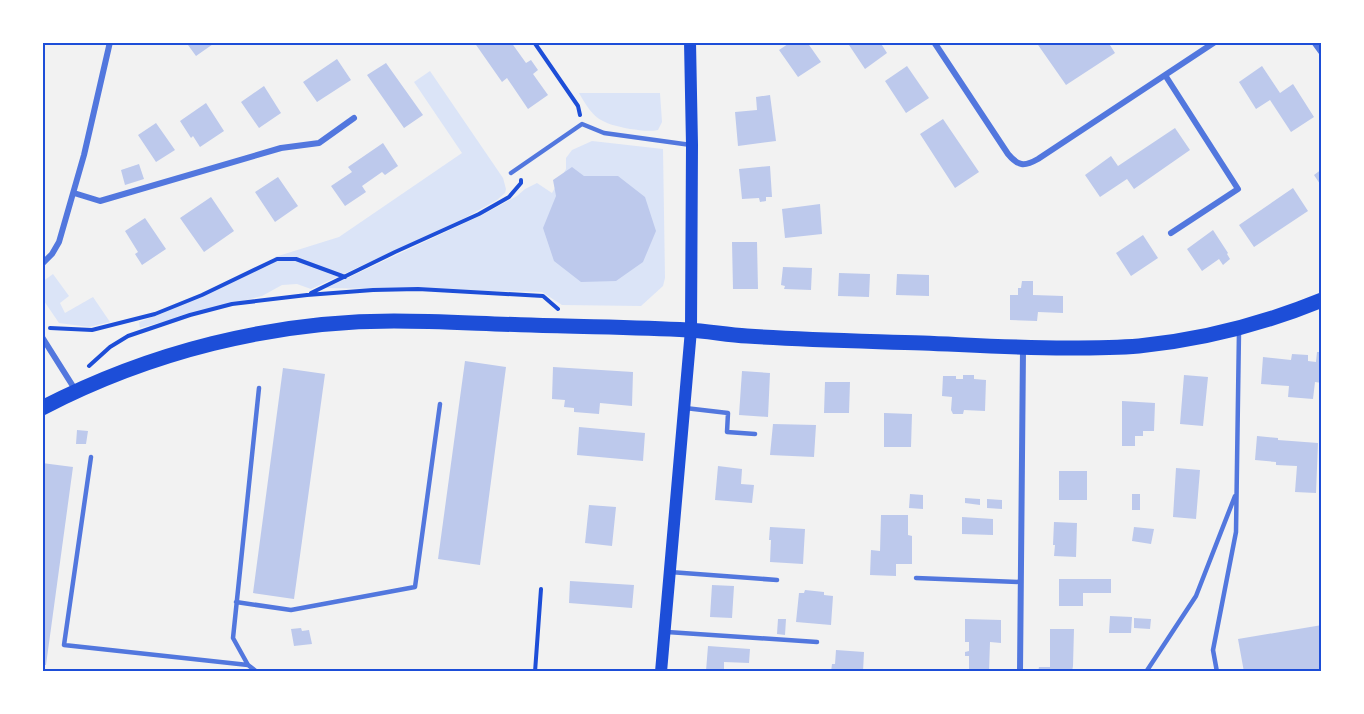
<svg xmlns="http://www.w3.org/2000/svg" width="1364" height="714" font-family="Ubuntu,sans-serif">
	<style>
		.green { fill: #dbe4f7 }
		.building { fill: #bdc9ec }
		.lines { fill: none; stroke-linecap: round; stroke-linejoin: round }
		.path { stroke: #1d4ed8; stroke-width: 4 }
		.service { stroke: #5277de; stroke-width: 4.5 }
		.minor { stroke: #5277de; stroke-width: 6 }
		.secondary { stroke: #1d4ed8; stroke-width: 12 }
		.primary { stroke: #1d4ed8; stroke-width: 15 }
		.neatline { fill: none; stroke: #1d4ed8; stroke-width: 2 }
	</style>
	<rect width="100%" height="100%" fill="#f2f2f2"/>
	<path class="green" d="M430,71L503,178L506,189L505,193L497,200L463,219L311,289L297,284L282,285L262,296L140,328L139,322L163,313L272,264L275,257L339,237L462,153L414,82Z
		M579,93H660L662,122L658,130C648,132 640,130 630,129C601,123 594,120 579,93Z
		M592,141L663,149L665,278L663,286L641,306L562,305L542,292L326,288L484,214L517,196L525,189L537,183L552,193L566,169V158L572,150Z
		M53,274L69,296L60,303L65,313L93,297L110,322L89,327L59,323L42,298V282Z"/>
	<path class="building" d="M192,42H216L196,56L188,45Z
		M474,42H511L526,63L531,60L538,70L533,74L548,95L528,109L507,78L502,82Z
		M791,42H807L821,62L798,77L779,50Z
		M847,42H880L887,53L865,69Z
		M1036,42H1108L1115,53L1066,85Z
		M337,59L351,80L317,102L303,82Z
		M386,63L423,115L404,128L367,75Z
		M907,66L929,98L906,113L885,81Z
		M1262,66L1280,93L1293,84L1314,117L1291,132L1270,100L1256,109L1239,82Z
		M264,86L281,113L259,128L241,102Z
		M770,95L776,141L738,146L735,112L757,110L756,97Z
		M206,103L224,131L200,147L193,136L191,138L180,121Z
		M943,119L979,172L955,188L920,134Z
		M156,123L175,150L156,162L138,135Z
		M1175,128L1190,150L1134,189L1127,179L1100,197L1085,175L1111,156L1118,166Z
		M383,143L398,166L385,175L382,172L362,186L366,192L345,206L331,186L352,172L348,167Z
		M139,164L144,179L125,185L121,170Z
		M770,166L772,197H766V201L760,202L759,198L742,199L739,169Z
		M572,167L584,176H618L645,197L656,231L643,262L616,281L581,282L554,261L543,228L556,196L553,180Z
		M1322,169V187L1314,175Z
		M278,177L298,206L275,222L255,192Z
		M1293,188L1308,211L1254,247L1239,225Z
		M211,197L234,231L204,252L180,218Z
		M820,204L822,234L785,238L782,209Z
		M145,218L166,249L142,265L135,254L138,252L125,231Z
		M1213,230L1228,253L1227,254L1230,259L1223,265L1219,259L1202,271L1187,249Z
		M1143,235L1158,258L1131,276L1116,253Z
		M732,242H757L758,289H733Z
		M783,267L812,268L811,290L784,289L785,286L781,285Z
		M839,273L870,274L869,297L838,296Z
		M897,274L929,275V296L896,295Z
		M1022,281H1033V295L1063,296V313L1038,312L1037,321L1010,320V295H1018V288H1021Z
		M1317,352H1322V383L1315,382L1313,399L1288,397L1289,386L1261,384L1263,357L1291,360L1292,354L1308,355V361L1316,362Z
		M465,361L506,367L480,565L438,559Z
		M553,367L633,372L632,406L600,403L599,414L574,412V408L564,407L565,400L552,399Z
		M283,368L325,374L294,599L253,593Z
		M742,371L770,373L768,417L739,415Z
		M963,375H974V379L986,380L985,411L964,410L963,414H953L951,410L952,397L942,396L943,376H956V379H963Z
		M1184,375L1208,377L1203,426L1180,424Z
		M825,382H850L849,413H824Z
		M1122,401L1155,403L1154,431H1143V436H1135V446H1122Z
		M884,413L912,414L911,447H884Z
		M773,424L816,425L814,457L770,455Z
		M579,427L645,433L643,461L577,455Z
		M77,430L88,431L86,444H76Z
		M1257,436L1278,438V440L1318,443L1316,493L1295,492L1297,466L1276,465V462L1255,460Z
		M42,463L73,467L46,665H44L43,672H42Z
		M718,466L742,469L741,484L754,485L752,503L715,500Z
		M1176,468L1200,470L1196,519L1173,517Z
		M1059,471H1087V500H1059Z
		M910,494L923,495V509L909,508Z
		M1132,494H1140V510H1132Z
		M965,498L980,499V505L965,503Z
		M987,499L1002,500V509L987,508Z
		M589,505L616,507L612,546L585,543Z
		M881,515H908V535L912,536V564H896V576L870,575L871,550L880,551Z
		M962,517L993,519V535L962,534Z
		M1054,522L1077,523L1076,557L1054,556L1055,545H1053Z
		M770,527L805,529L803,564L770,562L771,540H769Z
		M1134,527L1154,529L1151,544L1132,541Z
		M1059,579H1111V593H1083V606H1059Z
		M570,581L634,585L632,608L569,603Z
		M712,585L734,586L732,618L710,617Z
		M805,590L824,592V595L833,596L831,625L796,622L799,593H804Z
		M1110,616L1132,617L1131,633H1109Z
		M1134,618L1151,619L1150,629L1134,628Z
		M778,619H786L785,635L777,634Z
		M965,619L1001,620V643L990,642L989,672H969V656H965V652L969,651V642H965Z
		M1322,625V672H1244L1238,639Z
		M301,628L302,631L309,630L312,644L294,646L291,629Z
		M1050,629H1074L1073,666L1072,672H1038L1039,667H1050Z
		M708,646L750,649L749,663L724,662V672L706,671Z
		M836,650L864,652L863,672H831L832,664H835Z"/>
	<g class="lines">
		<path class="path" d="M534,42L578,106L580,115
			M311,293L395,252L479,214L509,197L521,183V180
			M50,328L92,330L155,314L202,295L277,259H296L345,277
			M89,366L110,347L128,336L190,315L232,304L307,295L373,290L418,289L543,296L558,309
			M535,672L541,589"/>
		<path class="service" d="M511,173L582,124L604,133L691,145
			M685,408L728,413L727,432L755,434
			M91,457L64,645L248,665
			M670,572L777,580
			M916,578L1020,582
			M236,602L291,610L415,587L440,404
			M667,632L817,642
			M257,672L248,665L233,638L259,388
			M1146,672L1196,596L1235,496
			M1217,672L1213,650L1236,532L1239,331"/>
		<path class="minor" d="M934,42L1008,154C1018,166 1024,167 1038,159L1215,42
			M1314,42L1322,53
			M1165,75L1238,189L1171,233
			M74,193L100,201L281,148L319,143L354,118
			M42,264L52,254L59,242L84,155L110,42
			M42,337L76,391
			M1020,672L1023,349"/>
		<path class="secondary" d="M661,672L691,330L692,145L690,42"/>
		<path class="primary" d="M42,408C150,352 272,321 394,321C440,321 486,324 531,325C584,327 636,327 688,330C708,331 727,335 747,336C805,340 864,341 923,343C971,345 1019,348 1067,348C1091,348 1115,348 1139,346C1202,340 1263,324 1322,300"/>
	</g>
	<rect width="1364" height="714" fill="none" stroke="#ffffff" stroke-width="87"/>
	<rect x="44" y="44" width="1276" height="626" class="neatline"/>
</svg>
